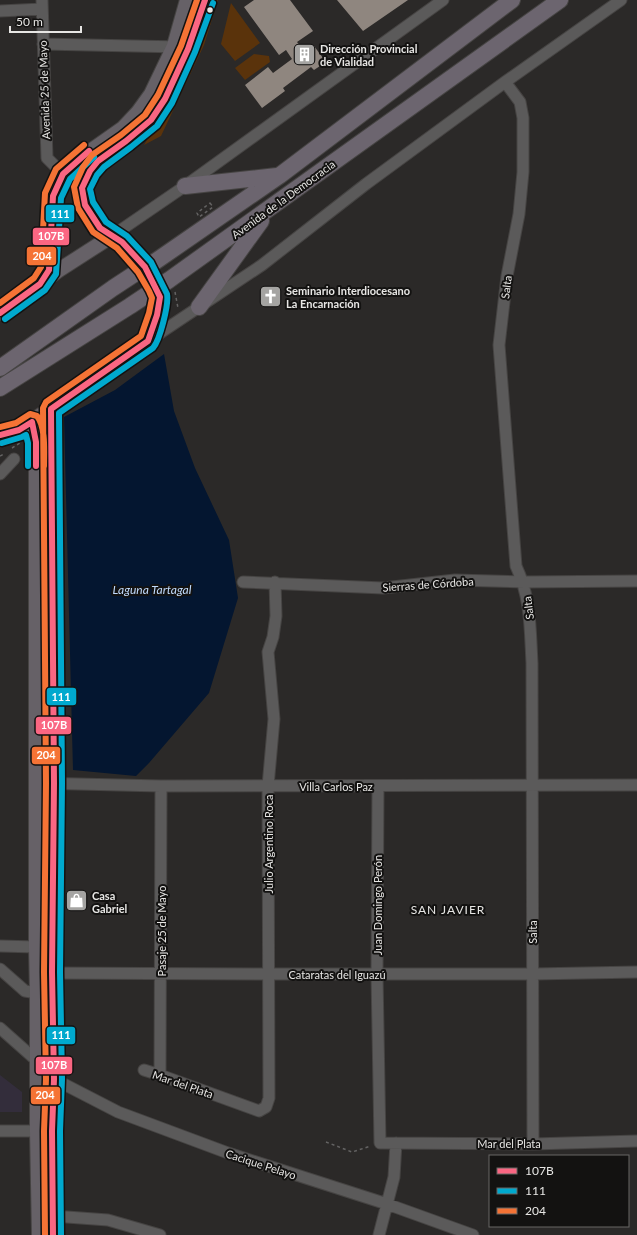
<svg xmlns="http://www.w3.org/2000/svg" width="637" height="1235" font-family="Lato,sans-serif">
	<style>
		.education { fill: #332d3b }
		.green { fill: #5a330b }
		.water { fill: #041630 }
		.building { fill: #8f867f }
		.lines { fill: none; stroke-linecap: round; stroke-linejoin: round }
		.minor-casing { stroke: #464443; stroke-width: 13 }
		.major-casing { stroke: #464443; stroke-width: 16 }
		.highway-casing { stroke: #464443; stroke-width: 18 }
		.path { stroke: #646363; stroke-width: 1.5; stroke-dasharray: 3 3; stroke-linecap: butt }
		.minor { stroke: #5b5a5a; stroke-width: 11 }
		.major { stroke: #666167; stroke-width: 14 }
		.highway { stroke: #6c656f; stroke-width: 16 }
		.bus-1-casing { stroke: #131211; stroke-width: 9 }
		.bus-2-casing { stroke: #131211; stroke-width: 9 }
		.bus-3-casing { stroke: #131211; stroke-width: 9 }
		.bus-1 { stroke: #fa6682; stroke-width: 6 }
		.bus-2 { stroke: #00a9ce; stroke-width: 6 }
		.bus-3 { stroke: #f57335; stroke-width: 6 }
		.bus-dot { fill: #e7e6e4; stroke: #131211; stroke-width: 1.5 }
		.labels { text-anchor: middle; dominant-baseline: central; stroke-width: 4; stroke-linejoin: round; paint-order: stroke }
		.poi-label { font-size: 11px; font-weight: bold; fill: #e7e6e4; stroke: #131211; text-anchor: start }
		.street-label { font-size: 11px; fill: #e7e6e4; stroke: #131211 }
		.water-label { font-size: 12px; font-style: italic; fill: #c0dafc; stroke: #131211 }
		.neighbourhood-label { font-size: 12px; letter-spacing: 1px; fill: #e7e6e4; stroke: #131211 }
		.line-badge { stroke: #131211; stroke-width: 1.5 }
		.badge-label { font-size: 11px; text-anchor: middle; font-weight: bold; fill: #fff }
	</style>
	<rect width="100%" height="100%" fill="#2b2928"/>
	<path class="education" d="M0,1075L22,1092V1112H0Z"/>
	<path class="green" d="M209,0H218L204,45L161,136L144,145L157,123L178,95L199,37Z
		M231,3L260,43L235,61L221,44Z
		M254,54L269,56L270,62L245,80L235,68Z
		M43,440L44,442L47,765L44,767H42V441Z
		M43,800H49L48,953H42Z
		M43,993H49L48,1120H42Z"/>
	<path class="water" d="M164,354L174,411L195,468L229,540L238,598L209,693L149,763L136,776L73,770L64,417L115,390Z"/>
	<path class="building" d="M254,0H290L313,31L297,42L305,52L314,46L326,62L314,70L311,67L283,88L285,91L262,108L245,85L268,67L273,73L292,59L286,50L279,55L244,7Z
		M337,0H408L363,31Z"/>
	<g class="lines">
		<defs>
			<path id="minor" d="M42,0L47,158L63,174
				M0,11L42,9
				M43,44L180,47
				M505,82L520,102L523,118V172L519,214L507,276L499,345L516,566C531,598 530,628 532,663L533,1144
				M112,236L185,186L443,0
				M148,341L262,265L366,184L505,82L621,0
				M0,474L14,459
				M243,582L383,588L455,580L524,582L637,581
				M36,783L161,786L637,785
				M378,786L377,974L380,1143L533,1144L637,1141
				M0,946L36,947
				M0,969L25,991L37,993
				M44,973L269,974H533L637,972
				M0,1028L36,1060
				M144,1070L160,1075L259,1111L266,1107L269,1098L268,786L274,719L268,652L273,637L276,616L275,582
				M160,1075L161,786
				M54,1079L118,1112L228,1153L387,1204L473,1235
				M0,1131H45
				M53,1216L108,1220L160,1235
				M379,1235L394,1177L396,1143"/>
			<path id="major" d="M40,284L49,270L53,196L63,174L79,159L123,128L138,112L151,94L174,46L187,0
				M0,313L59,270L112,236
				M51,409L54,783L52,972L54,1079L52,1131L53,1235
				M32,422L36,442V947L37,993V1131L39,1235
				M0,435L19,430L148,341L157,315L160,297L156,288L145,267L134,254L122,242L100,228L85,205L82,188L90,171L98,161L126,141L151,120L165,99L188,49L205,0"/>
			<path id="highway" d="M185,186L277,176
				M199,307L261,221
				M0,368L113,288L145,267L156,261L279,176L512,0
				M0,388L130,306L169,280L560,0"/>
		</defs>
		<use href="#minor" class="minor-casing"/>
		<use href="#major" class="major-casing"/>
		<use href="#highway" class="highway-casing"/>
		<path class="path" d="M210,203L213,207L199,217L197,213Z
			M175,292L178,308
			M12,448L20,443
			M0,456L4,454
			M326,1142L352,1152L371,1146"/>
		<use href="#minor" class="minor"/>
		<use href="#major" class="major"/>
		<use href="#highway" class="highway"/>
		<defs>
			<path id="bus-1" d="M0,313L40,284L49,270L53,196L63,174L89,151
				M0,435L19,430L32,422L36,442V466
				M53,1235L52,1131L54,1079L52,972L54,783L51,409L148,341L157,315L160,297L145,267L122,242L100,228L85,205L82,188L90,171L98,161L126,141L151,120L165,99L188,49L205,0"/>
			<path id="bus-2" d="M5,319L45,290L56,274L61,198L70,179L94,157
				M2,443L22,437L26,435L28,443V466
				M61,1235L60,1131L62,1079L60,972L62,783L59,413L153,348C160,340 169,304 167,294L151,262L127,236L106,222L93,202L90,189L97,175L104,167L131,147L157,126L172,103L195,52L213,3"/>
			<path id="bus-3" d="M0,303L34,278L41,267L45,193L56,169L84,145
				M0,427L16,423L30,414L37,416C46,427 44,452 44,466
				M45,1235L44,1131L46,1079L44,972L46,783L43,408L46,402L141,336L149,313L152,298L149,291L138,272L117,248L93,232L78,208L74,187L83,167L92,155L121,135L145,115L158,95L181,46L197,0"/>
		</defs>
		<use href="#bus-1" class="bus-1-casing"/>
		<use href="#bus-2" class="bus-2-casing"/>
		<use href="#bus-3" class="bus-3-casing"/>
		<use href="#bus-1" class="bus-1"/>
		<use href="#bus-2" class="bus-2"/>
		<use href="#bus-3" class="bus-3"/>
	</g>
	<defs>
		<symbol id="building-square" viewBox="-11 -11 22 22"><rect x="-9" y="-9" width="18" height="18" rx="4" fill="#a5a4a2" stroke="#131211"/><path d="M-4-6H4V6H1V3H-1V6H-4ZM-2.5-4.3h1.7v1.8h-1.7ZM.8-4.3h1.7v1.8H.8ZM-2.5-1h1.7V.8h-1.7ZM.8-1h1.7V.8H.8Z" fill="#fff"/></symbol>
		<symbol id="church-square" viewBox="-11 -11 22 22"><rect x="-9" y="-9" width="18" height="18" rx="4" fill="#a5a4a2" stroke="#131211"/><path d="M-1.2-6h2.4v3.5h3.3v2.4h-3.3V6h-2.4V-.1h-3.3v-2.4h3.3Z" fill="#fff"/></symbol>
		<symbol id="shop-square" viewBox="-11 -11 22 22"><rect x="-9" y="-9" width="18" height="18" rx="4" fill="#a5a4a2" stroke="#131211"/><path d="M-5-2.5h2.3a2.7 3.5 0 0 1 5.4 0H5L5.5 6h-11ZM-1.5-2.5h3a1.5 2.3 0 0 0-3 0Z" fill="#fff"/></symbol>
	</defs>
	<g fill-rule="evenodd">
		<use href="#building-square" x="292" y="42" width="25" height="25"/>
		<use href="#church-square" x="258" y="284" width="25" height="25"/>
		<use href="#shop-square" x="64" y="888" width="25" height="25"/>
	</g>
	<circle class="bus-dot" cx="210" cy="10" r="3.5"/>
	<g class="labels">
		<g class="poi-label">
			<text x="320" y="48">Dirección Provincial<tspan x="320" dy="13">de Vialidad</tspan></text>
			<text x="286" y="290">Seminario Interdiocesano<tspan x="286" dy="13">La Encarnación</tspan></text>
			<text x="92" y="895">Casa<tspan x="92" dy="13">Gabriel</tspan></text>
		</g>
		<g class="street-label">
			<text transform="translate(44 90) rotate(-92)">Avenida 25 de Mayo</text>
			<text transform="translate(283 199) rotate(-36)">Avenida de la Democracia</text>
			<text transform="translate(506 287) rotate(-83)">Salta</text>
			<text transform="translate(428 584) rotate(-4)">Sierras de Córdoba</text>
			<text transform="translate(528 608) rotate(-97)">Salta</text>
			<text x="336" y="786">Villa Carlos Paz</text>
			<text transform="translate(268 844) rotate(-90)">Julio Argentino Roca</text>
			<text transform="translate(377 905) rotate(-90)">Juan Domingo Perón</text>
			<text transform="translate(161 931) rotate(-90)">Pasaje 25 de Mayo</text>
			<text transform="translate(532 932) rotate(-90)">Salta</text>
			<text x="337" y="974">Cataratas del Iguazú</text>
			<text transform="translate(183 1084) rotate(19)">Mar del Plata</text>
			<text x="509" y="1143">Mar del Plata</text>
			<text transform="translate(261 1164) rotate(18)">Cacique Pelayo</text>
		</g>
		<g class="water-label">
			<text x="152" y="589">Laguna Tartagal</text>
		</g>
		<g class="neighbourhood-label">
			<text x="448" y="909">SAN JAVIER</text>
		</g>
	</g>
	<g class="line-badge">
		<rect x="45" y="204" width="30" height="19" rx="4" fill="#00a9ce"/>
		<rect x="32" y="227" width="38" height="19" rx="4" fill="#fa6682"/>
		<rect x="26" y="246" width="31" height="20" rx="4" fill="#f57335"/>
		<rect x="46" y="687" width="31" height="19" rx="4" fill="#00a9ce"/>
		<rect x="35" y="716" width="37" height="19" rx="4" fill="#fa6682"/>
		<rect x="31" y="746" width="30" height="19" rx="4" fill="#f57335"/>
		<rect x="46" y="1026" width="30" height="19" rx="4" fill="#00a9ce"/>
		<rect x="35" y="1056" width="38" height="19" rx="4" fill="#fa6682"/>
		<rect x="30" y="1086" width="31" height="19" rx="4" fill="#f57335"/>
	</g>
	<g class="badge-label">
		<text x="60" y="218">111</text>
		<text x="51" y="240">107B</text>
		<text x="42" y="260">204</text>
		<text x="61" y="701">111</text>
		<text x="54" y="729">107B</text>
		<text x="46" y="759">204</text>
		<text x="61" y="1039">111</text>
		<text x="54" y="1069">107B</text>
		<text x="45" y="1099">204</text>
	</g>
	<rect x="489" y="1155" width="140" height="72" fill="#131211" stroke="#686765"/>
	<rect x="497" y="1168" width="20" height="6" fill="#fa6682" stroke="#686765"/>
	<text x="525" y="1175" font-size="12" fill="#e7e6e4">107B</text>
	<rect x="497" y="1188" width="20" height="6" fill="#00a9ce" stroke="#686765"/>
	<text x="525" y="1195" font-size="12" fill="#e7e6e4">111</text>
	<rect x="497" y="1208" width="20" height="6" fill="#f57335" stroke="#686765"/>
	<text x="525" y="1215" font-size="12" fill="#e7e6e4">204</text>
	<path d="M10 26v6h71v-6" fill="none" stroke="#e7e6e4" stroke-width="2"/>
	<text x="16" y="26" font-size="12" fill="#e7e6e4" stroke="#131211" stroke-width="3" paint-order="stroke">50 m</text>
</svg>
